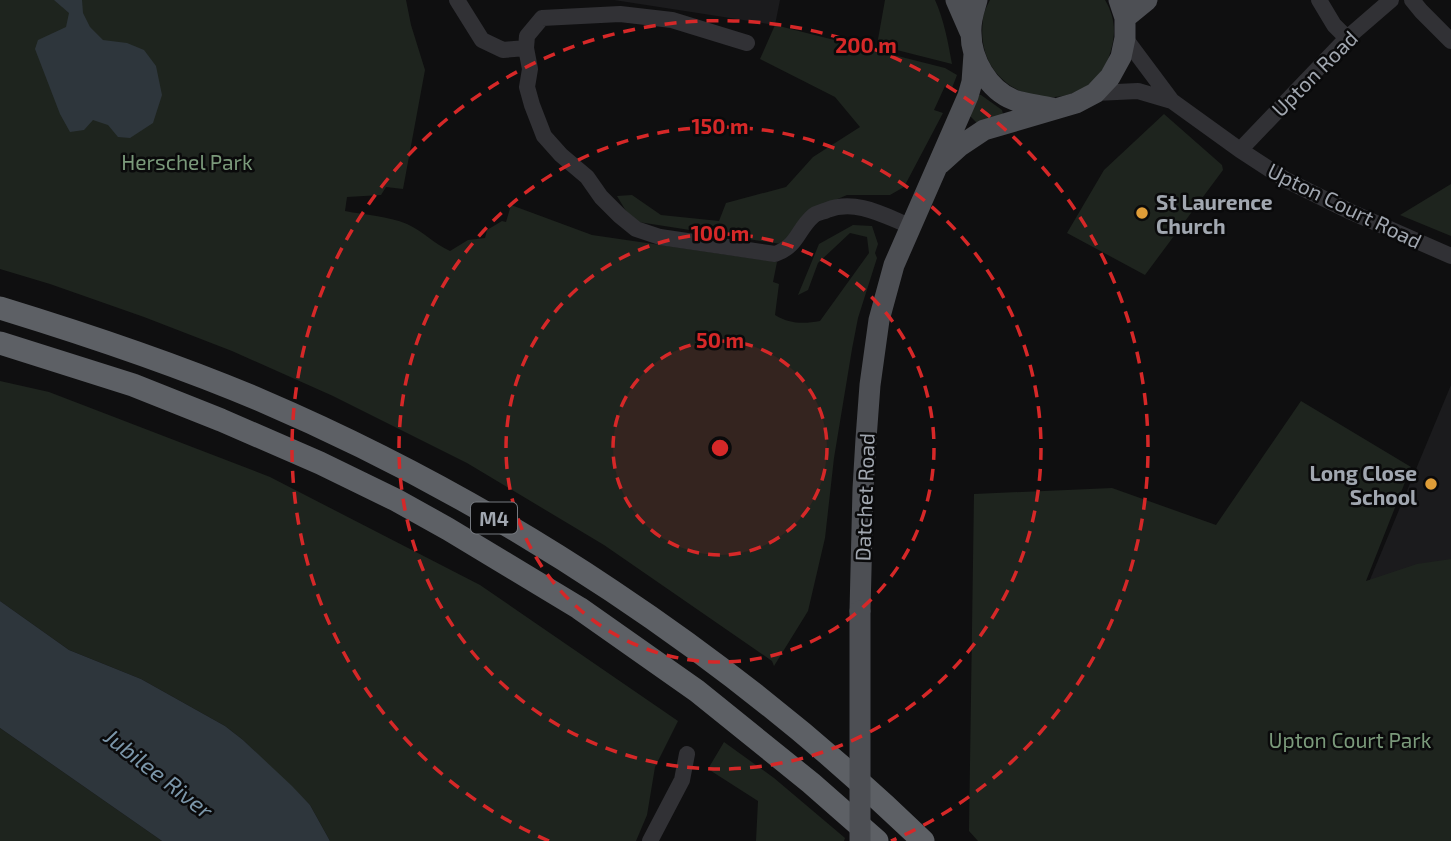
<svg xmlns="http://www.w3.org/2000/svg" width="1451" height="841" font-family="'Exo 2',sans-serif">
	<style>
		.built { fill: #1b1b1d }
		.green { fill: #1e241e }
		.water { fill: #2e363c }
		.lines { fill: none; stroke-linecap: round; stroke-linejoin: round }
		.minor { stroke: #313135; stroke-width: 16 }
		.major { stroke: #4d4f54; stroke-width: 21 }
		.highway { stroke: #5d6065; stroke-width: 23 }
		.major-bridge { stroke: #4d4f54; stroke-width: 21 }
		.ring { fill: none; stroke: #d62828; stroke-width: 3.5; stroke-dasharray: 12 9 }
		.poi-dot { fill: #df9d38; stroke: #0a0a0b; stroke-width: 2.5 }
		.labels { text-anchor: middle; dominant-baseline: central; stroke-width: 5; stroke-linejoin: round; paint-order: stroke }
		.shield { fill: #0a0a0b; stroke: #74787e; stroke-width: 2 }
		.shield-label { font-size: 19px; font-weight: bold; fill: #a1a7b0 }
		.street-label { font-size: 21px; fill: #a1a7b0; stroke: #0a0a0b }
		.park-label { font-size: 21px; fill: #7a997a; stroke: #0a0a0b }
		.poi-label { font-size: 21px; font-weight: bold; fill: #a1a7b0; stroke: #0a0a0b; text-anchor: start }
		.water-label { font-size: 23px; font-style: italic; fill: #7b96a9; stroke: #0a0a0b }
		.centre { fill: #d62828; stroke: #0a0a0b; stroke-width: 3.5 }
		.ring-label { font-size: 21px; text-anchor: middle; font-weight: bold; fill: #d62828; stroke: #0a0a0b; stroke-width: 5; stroke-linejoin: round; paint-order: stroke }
	</style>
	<rect width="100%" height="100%" fill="#0f0f10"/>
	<path class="built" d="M614,0H780L775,25Z
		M1451,385V617L1369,582Z"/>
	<path class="green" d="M0,0H406L411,25L425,70L403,189L386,187L381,195L347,197L345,211C365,215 388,216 407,224C423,231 434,244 450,251L468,240L485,238L487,230L502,221L506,222L511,205L592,235L777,262L773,282L779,284L775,315C789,324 804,324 820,321L869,253L867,237L850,233L818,263L808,290L798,295L819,244L853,225L872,226L878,244L875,253L877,258L858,318L852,349L834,458L825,538L808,611L774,666L772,661L604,545L467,463L333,396L232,351L144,317L50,284L0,269Z
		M885,0H935C944,20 948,42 952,64L877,45Z
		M990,0H1105C1114,15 1116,30 1112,46C1095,127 971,107 983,20C983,13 987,6 990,0Z
		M775,25L945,68L957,75L952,88L945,86L934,110L943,113L904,187L890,195H847L814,209L781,244L632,221L617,196L632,195L661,215L719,221L726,203L786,187L813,157L860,127L835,97L760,59Z
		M979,95H981L1002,110L1003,114L978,124L969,115Z
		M1164,114L1222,165L1223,170L1145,275L1067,233L1104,170Z
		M1451,184V236L1400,215Z
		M0,381L49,392L270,477L480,585L678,721L655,767L647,815L636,841H330L310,805L243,740L225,726L141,679L69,650L0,601Z
		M1301,401L1411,467L1366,581L1417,564L1451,559V841H978L969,831L974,494L1112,488L1216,525Z
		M0,728L162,841H0Z
		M724,742L774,778L845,838L844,841H756L758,801L708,769Z"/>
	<path class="water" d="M54,0H82L83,13L90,27L103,40L127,43L144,50L156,66L162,95L153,123L130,138L118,137L108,125L93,120L84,130L70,132L60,114L35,49L38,40L66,27L69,13Z
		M0,601L69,650L141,679L225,726L243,740L292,786L310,805L330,841H162L0,728Z"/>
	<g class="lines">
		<path class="minor" d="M457,0L482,40L503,50L526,48
			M1319,0L1334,25L1347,38
			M1412,0L1421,11L1451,41
			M1125,38L1172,101L1240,150L1286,180L1351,212L1451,256
			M747,43L672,20L620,14L542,18L527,36L526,48L530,69L527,87L532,105L544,136L561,155L587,177L601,197L620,216L636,229L660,237L775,254C798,246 797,230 813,216C816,213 823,212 827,210C856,199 883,215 910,226
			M1095,93L1138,91L1172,101
			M1240,150L1347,38L1391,0
			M650,841L682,780L687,754"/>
		<path class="major" d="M956,0L970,32
			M977,0C974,11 970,21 971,33C971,59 988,90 1014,100C1025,104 1040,105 1052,108
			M1125,18L1147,0
			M940,164L960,146L984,130L1076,103L1095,93L1110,77L1121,57L1125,38V18L1119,0
			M860,611L863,489L866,439L870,385L879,320L894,265L968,96L972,82L974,54"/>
		<path class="highway" d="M0,308C88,335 175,364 260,400C503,504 733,657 923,841
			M0,343L133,385L221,420L320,463L396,500L448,529L579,608L697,691L811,783L877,841"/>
		<path class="major-bridge" d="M860,611V841"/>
	</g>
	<circle cx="720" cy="448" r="107" fill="#d62828" fill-opacity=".12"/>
	<g class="ring">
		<circle cx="720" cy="448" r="107"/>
		<circle cx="720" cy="448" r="214"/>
		<circle cx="720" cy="448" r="321"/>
		<path d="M549 841A428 428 0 1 1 891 841"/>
	</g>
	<g class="poi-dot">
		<circle cx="1142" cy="213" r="7"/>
		<circle cx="1431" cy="484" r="7"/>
	</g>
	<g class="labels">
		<rect class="shield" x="471" y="502.5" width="46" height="31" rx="5"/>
		<g class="shield-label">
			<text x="494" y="518">M4</text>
		</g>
		<g class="street-label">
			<text transform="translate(1314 73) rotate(-45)">Upton Road</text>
			<text transform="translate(1345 205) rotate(26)">Upton Court Road</text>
			<text transform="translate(864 497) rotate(-88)">Datchet Road</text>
		</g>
		<g class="park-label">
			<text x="187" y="161">Herschel Park</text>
			<text x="1350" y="739">Upton Court Park</text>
		</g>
		<g class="poi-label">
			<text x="1156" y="201">St Laurence<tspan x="1156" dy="24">Church</tspan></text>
			<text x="1417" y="472" text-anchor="end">Long Close<tspan x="1417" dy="24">School</tspan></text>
		</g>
		<g class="water-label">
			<text transform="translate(159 773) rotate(38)">Jubilee River</text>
		</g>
	</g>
	<circle cx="720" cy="448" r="10" class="centre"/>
	<g class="ring-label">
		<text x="866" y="53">200 m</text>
		<text x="720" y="134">150 m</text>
		<text x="720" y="241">100 m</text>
		<text x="720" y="348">50 m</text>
	</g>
</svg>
